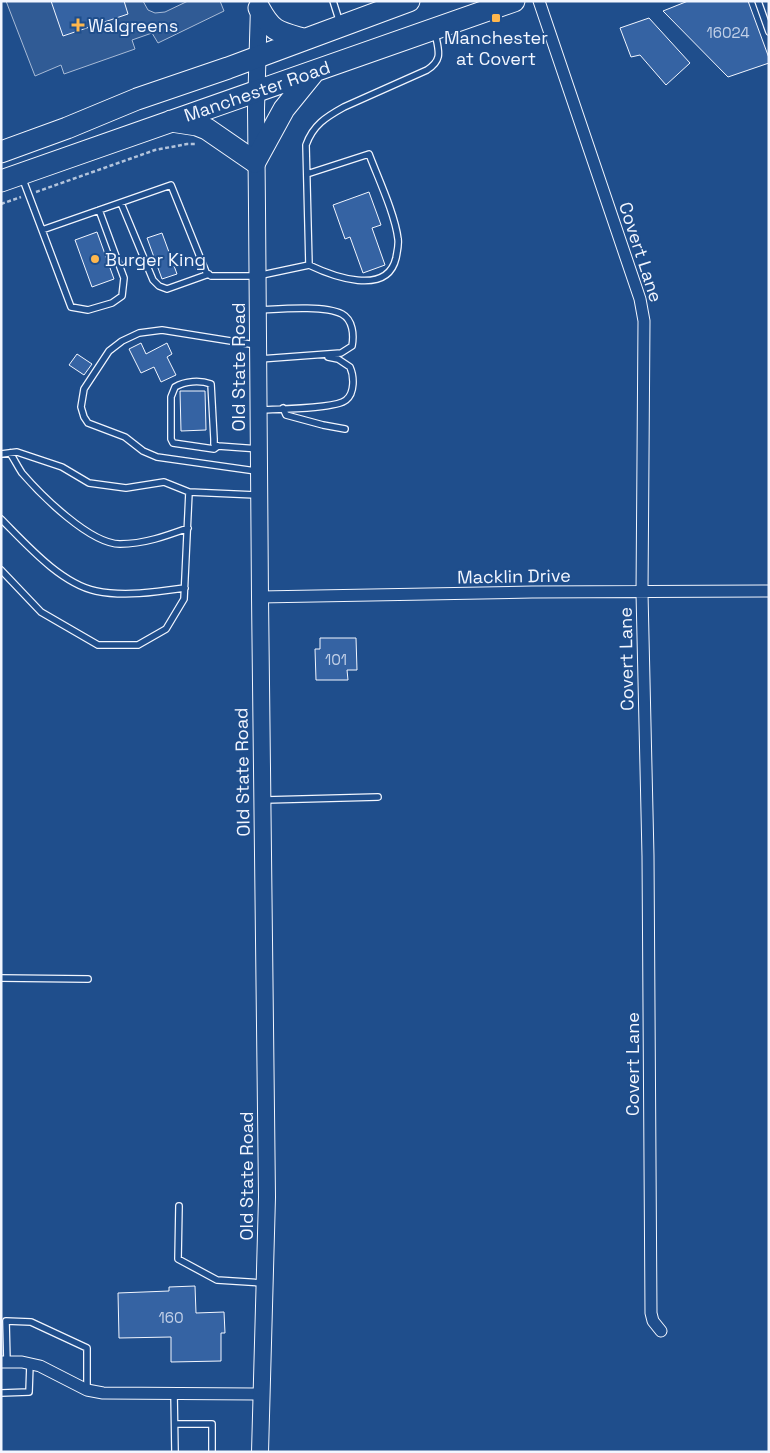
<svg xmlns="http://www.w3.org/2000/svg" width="770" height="1453" font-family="'Space Grotesk',sans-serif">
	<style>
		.parking { fill: #305b95; stroke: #a8bbd7 }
		.building { fill: #3563a3; stroke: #f2f6ff }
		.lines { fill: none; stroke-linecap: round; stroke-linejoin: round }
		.lane-casing { stroke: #f2f6ff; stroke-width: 8 }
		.street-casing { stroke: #f2f6ff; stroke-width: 13 }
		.secondary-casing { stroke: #f2f6ff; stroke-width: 18 }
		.highway-casing { stroke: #f2f6ff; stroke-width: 23 }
		.path { stroke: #b3c4dc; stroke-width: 2.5; stroke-dasharray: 4 2.5; stroke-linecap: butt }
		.lane { stroke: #1f4e8c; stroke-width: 5.5 }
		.street { stroke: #1f4e8c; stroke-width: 11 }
		.secondary { stroke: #1f4e8c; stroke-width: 16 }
		.highway { stroke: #1f4e8c; stroke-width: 21 }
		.poi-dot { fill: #ffb74d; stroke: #1f4e8c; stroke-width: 2 }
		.labels { text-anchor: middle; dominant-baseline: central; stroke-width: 4; stroke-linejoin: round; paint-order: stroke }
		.number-label { font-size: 15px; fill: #c3d1e8 }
		.poi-label { font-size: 18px; fill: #f2f6ff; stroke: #1f4e8c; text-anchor: start }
		.street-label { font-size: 18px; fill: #f2f6ff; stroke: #1f4e8c }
	</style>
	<rect width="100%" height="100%" fill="#1f4e8c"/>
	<path class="parking" d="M6,1H143L148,10L155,13L165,12L188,1H220L224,11L158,43L152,33L132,40L135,49L64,74L61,65L35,76Z"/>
	<path class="building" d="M51,1H124L128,14L63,36Z
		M688,1H748L769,58V63L728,77L663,11Z
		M649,18L690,63L666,85L640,55L631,57L620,28Z
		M369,192L381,225L372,228L385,265L363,273L350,237L345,239L333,205Z
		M97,232L114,279L92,287L75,240Z
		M162,233L177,274L162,279L147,238Z
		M141,343L146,354L167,343L172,354L167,357L176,375L161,382L154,367L141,373L129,349Z
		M77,354L92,364L84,375L69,365Z
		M180,391H205L206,430L181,431Z
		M320,638H356L357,670H347L348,680H316L315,649H320Z
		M195,1286L196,1313L224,1312L225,1333H221V1361L171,1362V1337L119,1338L118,1293L169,1291V1287Z"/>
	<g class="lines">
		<defs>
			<path id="lane" d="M333,1L340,23
				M758,1L769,32
				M307,174L369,154C378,178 395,214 398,239C399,245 397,252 396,258C387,297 332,276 309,265
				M22,177L42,230L171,185L206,272L211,276H257L309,265L306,145C313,125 326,117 344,107L427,70C444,59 438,50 435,32
				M121,203L153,280L159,286L167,289L209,274
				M42,230L71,307L88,310L112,303L122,296L124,278L99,210
				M260,310C280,309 324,305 342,314C353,320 354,335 352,346L341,353L260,359
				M256,345L162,330L139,333L122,341L109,351L84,389L81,407L84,417L88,423L125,437L143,451L157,457L256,471
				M283,408L286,415L323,425L345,429
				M259,410C275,409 336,409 346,400C355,393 354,376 350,367L338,359L328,357
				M218,446L214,444V439L211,384C200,380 185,381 175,387L171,397V439L173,443L214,449L218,446L258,449
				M10,453C14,459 18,467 22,473C41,495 90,544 120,544C144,544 166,536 188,528
				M1,454L17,452L62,467L89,483L126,488L164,482L189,492L257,495
				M1,519C26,544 60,583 96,591C124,597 157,592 185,588
				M1,570L41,612L98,645H138L166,629L184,599L189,492
				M265,800L378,797
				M1,978L88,979
				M179,1206L178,1259L217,1280L263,1283
				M7,1362L6,1321L31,1322L87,1348V1390
				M1,1393L29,1392L30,1364
				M174,1393L175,1452
				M175,1424H212V1452"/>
			<path id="street" d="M539,1L640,299L644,321L642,593L648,856L651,1313L653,1321L661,1331
				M260,597L532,592L769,591
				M1,1362H22L40,1366L87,1390L103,1393L262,1394"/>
			<path id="secondary" d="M259,6L256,109L257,208L260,597L267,1197L260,1452"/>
			<path id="highway" d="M259,8C272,32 278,32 303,39
				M171,121L197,125L207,129L255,162L284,109L314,72
				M1,152L67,128L137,99L228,68L409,1
				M1,181L514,1"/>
		</defs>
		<use href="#lane" class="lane-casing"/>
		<use href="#street" class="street-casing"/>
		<use href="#secondary" class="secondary-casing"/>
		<use href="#highway" class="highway-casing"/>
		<path class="path" d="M36,192L155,150L187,144H197
			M1,204L21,197"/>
		<use href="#lane" class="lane"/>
		<use href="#street" class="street"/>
		<use href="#secondary" class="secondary"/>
		<use href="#highway" class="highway"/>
	</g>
	<g class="poi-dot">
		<rect x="491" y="13" width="10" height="10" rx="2.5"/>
		<path d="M75.5 17.5h5v5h5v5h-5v5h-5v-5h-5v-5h5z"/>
		<circle cx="95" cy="259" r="5"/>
	</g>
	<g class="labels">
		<g class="number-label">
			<text x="728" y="32">16024</text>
			<text x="336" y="659">101</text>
			<text x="171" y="1317">160</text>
		</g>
		<g class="poi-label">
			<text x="88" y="25">Walgreens</text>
			<text x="496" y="37" text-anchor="middle">Manchester<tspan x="496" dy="21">at Covert</tspan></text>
			<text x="105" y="259">Burger King</text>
		</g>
		<g class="street-label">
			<text transform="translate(257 91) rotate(-19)">Manchester Road</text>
			<text transform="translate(641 252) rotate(72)">Covert Lane</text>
			<text transform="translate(238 367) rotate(-90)">Old State Road</text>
			<text transform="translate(514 576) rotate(-1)">Macklin Drive</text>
			<text transform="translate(626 659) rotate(-91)">Covert Lane</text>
			<text transform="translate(242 772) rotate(-91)">Old State Road</text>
			<text transform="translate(632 1064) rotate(-90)">Covert Lane</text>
			<text transform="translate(246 1176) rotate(-90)">Old State Road</text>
		</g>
	</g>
	<rect width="770" height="1453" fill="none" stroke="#f2f6ff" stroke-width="5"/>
</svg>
